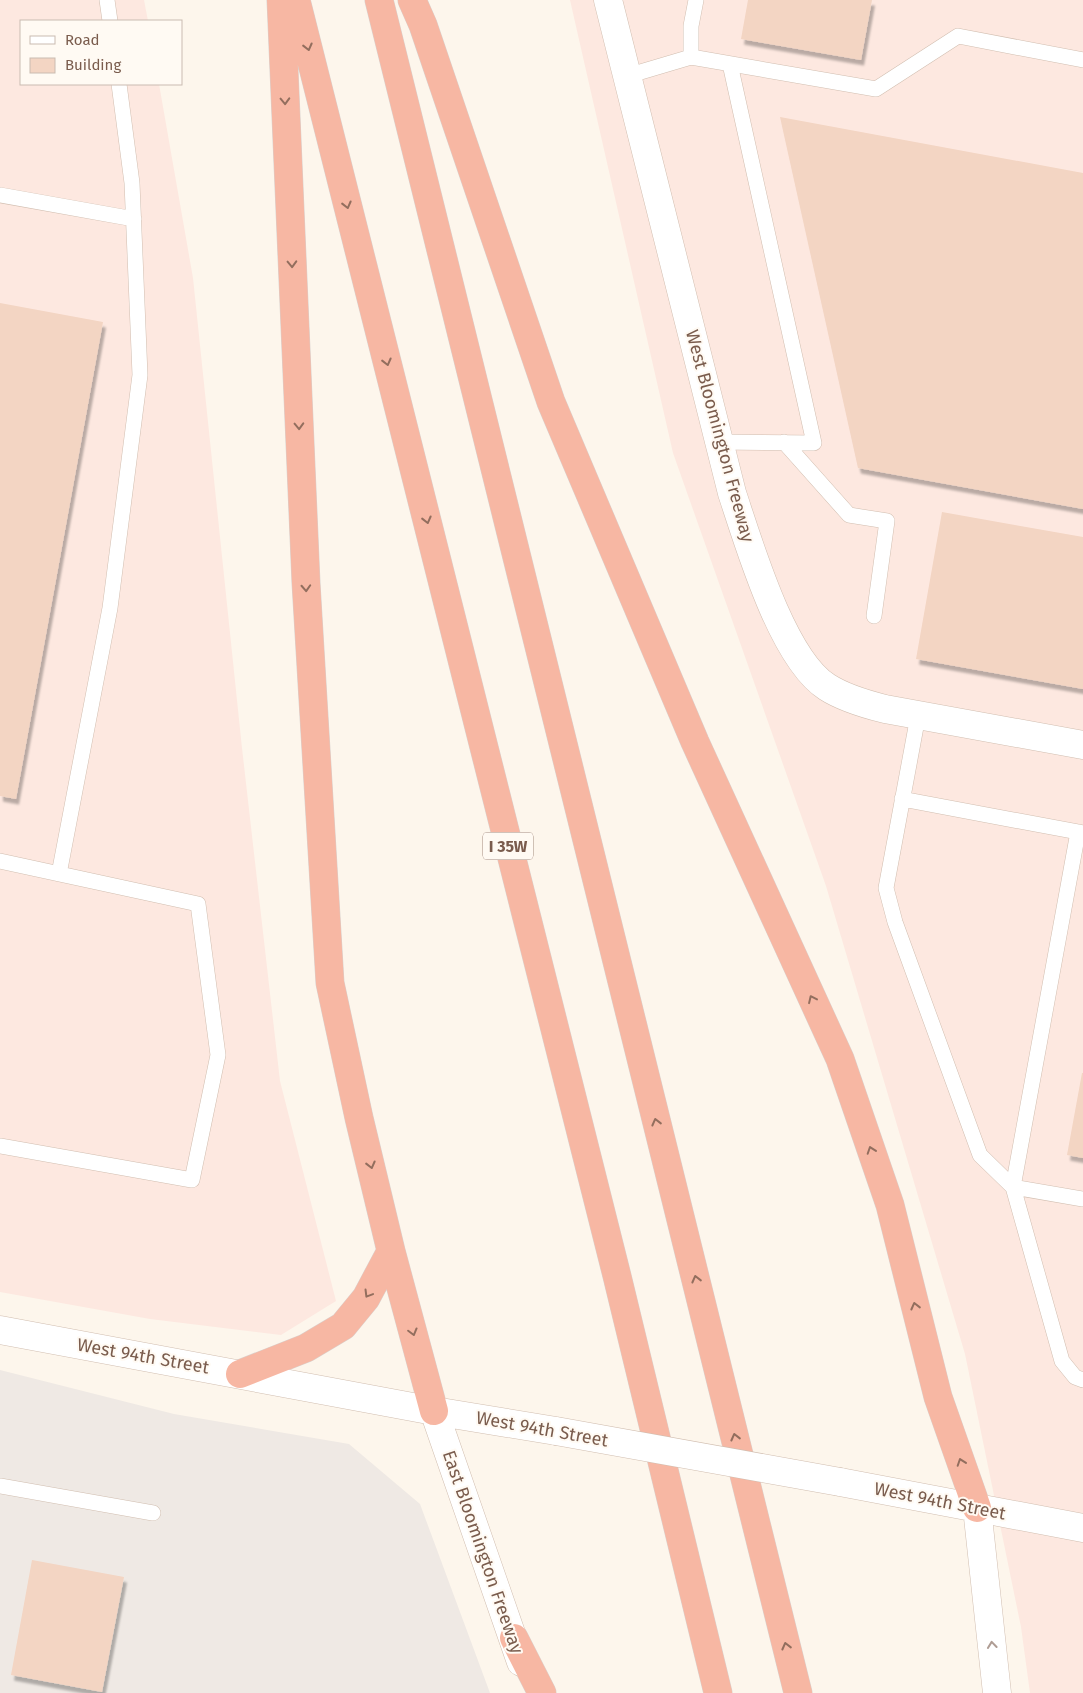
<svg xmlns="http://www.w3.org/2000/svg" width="1083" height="1693" font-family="'Fira Sans',sans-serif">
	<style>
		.commercial { fill: #fde8e0 }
		.industrial { fill: #efe9e4 }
		.building { fill: #f3d5c3; filter: url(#shadow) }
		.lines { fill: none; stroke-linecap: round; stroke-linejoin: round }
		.service-casing { stroke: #d1beb0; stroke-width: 16 }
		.minor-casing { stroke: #d1beb0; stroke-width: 29 }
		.tertiary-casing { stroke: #d1beb0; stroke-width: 29 }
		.motorway-casing { stroke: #dad1cd; stroke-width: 29 }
		.service { stroke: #fff; stroke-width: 15 }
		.minor { stroke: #fff; stroke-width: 28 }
		.tertiary { stroke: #fff; stroke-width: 28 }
		.motorway { stroke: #f7b7a3; stroke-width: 28 }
		.tertiary-bridge-casing { stroke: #d1beb0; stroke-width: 29; stroke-linecap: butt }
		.tertiary-bridge { stroke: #fff; stroke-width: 28 }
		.oneway { stroke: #936e5e }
		.oneway2 { stroke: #af9d94 }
		.labels { text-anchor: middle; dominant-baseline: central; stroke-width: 4; stroke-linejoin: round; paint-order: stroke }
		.shield { fill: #fffaf3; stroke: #a28b7f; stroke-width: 1 }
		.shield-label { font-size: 16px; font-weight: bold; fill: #7a5c4d }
		.street-label { font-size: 18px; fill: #7a5c4d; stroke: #fffaf3 }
	</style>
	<defs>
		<filter id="shadow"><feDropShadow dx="3" dy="5.5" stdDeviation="1" flood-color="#0004"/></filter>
	</defs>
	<rect width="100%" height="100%" fill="#fdf6ec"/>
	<path class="commercial" d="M0,0H144L148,21H21V84H159L193,278L242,748L280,1081L336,1301L281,1335L150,1319L0,1292Z
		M570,0H1083V1693H1030L1021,1627L965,1354L826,886L673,453Z"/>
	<path class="industrial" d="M0,1370L174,1414L349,1444L420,1504L490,1693H0Z"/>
	<path class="building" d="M748,0H872L861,60L741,39Z
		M780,117L1083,173V509L858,468Z
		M0,303L103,322L16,799L0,796Z
		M942,512L1083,537V689L916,659Z
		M1082,1073H1083V1158L1067,1155Z
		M32,1560L124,1577L102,1692L11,1675Z"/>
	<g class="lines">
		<defs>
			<path id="service" d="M107,0L110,21
				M691,57V26L696,0
				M627,76L691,57L876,89L958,36L1083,60
				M0,195L134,219
				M719,442L814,443L730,64
				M784,442L849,515L887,521L874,616
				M918,716L886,888L895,922L980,1155L1013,1187L1062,1361L1075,1377L1083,1380
				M902,799L1083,833
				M1078,832L1013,1187L1083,1199
				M0,861L198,904L218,1055L192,1180L0,1146
				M59,874L110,608L140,375L132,183L119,84
				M0,1486L153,1513"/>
			<path id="minor" d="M608,0L732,493C749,544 782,658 827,687C844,698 865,704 885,709L1083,745"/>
			<path id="tertiary" d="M0,1330L434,1411L556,1431
				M434,1411L521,1662
				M840,1482L1083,1528
				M977,1508L997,1693"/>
			<path id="motorway" d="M281,0L306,583L330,983L359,1118L391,1251L434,1411
				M296,0L617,1276L718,1693
				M379,0L798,1693
				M412,0L423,25L551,402L695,742L840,1059L890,1205L938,1397L977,1508
				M240,1374L306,1348L343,1326L366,1298L391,1251
				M514,1638L542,1693"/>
		</defs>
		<use href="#service" class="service-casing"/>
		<use href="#minor" class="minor-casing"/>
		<use href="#tertiary" class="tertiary-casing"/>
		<use href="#motorway" class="motorway-casing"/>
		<use href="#service" class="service"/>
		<use href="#minor" class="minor"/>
		<use href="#tertiary" class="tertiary"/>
		<use href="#motorway" class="motorway"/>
		<defs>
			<path id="tertiary-bridge" d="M556,1431L840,1482"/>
		</defs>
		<use href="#tertiary-bridge" class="tertiary-bridge-casing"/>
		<use href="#tertiary-bridge" class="tertiary-bridge"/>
	</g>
	<defs><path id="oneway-chevron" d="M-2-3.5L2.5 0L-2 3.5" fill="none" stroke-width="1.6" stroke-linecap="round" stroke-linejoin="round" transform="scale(1.25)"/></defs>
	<g class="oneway">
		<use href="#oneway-chevron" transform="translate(308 47) rotate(76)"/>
		<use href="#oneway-chevron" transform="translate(285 101) rotate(88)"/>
		<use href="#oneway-chevron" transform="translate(347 205) rotate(76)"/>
		<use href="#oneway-chevron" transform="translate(292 264) rotate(88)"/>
		<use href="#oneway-chevron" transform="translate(387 362) rotate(76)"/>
		<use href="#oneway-chevron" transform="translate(299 426) rotate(88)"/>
		<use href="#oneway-chevron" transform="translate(427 520) rotate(76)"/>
		<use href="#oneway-chevron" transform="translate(306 588) rotate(87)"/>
		<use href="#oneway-chevron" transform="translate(812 999) rotate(-115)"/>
		<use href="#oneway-chevron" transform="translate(656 1122) rotate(-104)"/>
		<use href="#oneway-chevron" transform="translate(871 1150) rotate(-109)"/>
		<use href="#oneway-chevron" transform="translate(371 1165) rotate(76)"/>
		<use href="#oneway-chevron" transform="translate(696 1279) rotate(-104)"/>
		<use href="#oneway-chevron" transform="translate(368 1294) rotate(121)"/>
		<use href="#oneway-chevron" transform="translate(915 1306) rotate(-104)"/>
		<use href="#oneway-chevron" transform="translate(413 1332) rotate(75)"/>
		<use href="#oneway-chevron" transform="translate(735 1437) rotate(-104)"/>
		<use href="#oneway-chevron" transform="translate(961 1462) rotate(-109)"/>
		<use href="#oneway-chevron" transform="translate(786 1646) rotate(-104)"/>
	</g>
	<use class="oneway2" href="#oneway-chevron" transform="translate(992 1645) rotate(-96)"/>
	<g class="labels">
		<rect class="shield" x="483" y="832.5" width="50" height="27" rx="4"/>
		<g class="shield-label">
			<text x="508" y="846">I 35W</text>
		</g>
		<g class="street-label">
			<text transform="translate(720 436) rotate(75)">West Bloomington Freeway</text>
			<text transform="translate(143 1356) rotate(10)">West 94th Street</text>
			<text transform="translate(542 1429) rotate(10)">West 94th Street</text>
			<text transform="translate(940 1501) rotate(11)">West 94th Street</text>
			<text transform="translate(483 1552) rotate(71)">East Bloomington Freeway</text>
		</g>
	</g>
	<rect x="20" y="20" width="162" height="65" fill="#fffaf3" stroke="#cabbb1"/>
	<rect x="30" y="36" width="25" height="8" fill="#ffffff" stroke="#cabbb1"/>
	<text x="65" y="45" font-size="15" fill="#7a5c4d">Road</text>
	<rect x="30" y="58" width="25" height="15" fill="#f3d5c3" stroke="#cabbb1"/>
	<text x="65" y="70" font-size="15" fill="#7a5c4d">Building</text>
</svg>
